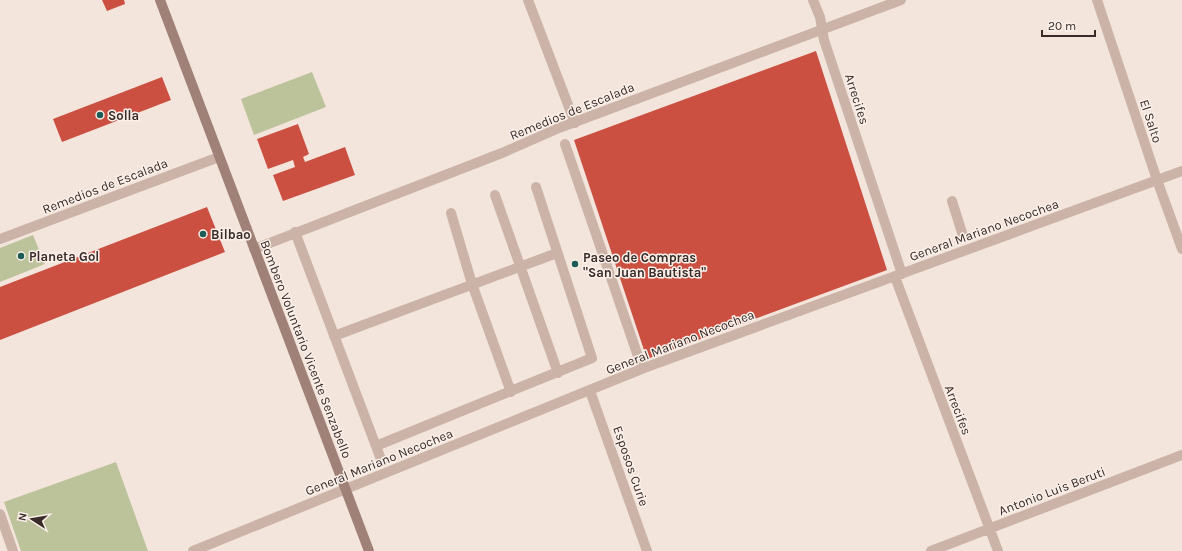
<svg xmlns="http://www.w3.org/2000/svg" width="1182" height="551" font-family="Karla,sans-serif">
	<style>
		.green { fill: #bcc39b }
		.building { fill: #cc5042 }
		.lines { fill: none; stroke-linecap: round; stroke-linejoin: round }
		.service { stroke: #ccb3a7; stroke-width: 10 }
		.minor { stroke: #ccb3a7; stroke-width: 10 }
		.secondary { stroke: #a08178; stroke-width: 10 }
		.poi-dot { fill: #1b5c57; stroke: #fbf0e9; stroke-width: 1.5 }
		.labels { text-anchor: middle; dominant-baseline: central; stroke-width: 3; stroke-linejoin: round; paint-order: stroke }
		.street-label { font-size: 13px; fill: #382b28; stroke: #fbf0e9 }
		.poi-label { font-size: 13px; font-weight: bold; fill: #382b28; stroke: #fbf0e9; text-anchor: start }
	</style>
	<rect width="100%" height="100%" fill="#f3e5dc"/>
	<path class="green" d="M312,72L326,107L254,135L241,99Z
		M33,235L45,264L0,282V248Z
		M116,462L148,551H21L4,502Z"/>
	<path class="building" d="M102,0H124L125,4L107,11Z
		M816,51L887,270L647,359L574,140Z
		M162,77L171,100L62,142L53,119Z
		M298,124L309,154L303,157L305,162L345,147L355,175L283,201L273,175L295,167L293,160L268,169L257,139Z
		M207,207L225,252L0,340V287Z"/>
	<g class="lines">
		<path class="service" d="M565,144L640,362
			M495,195L558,373
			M952,201L963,236
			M451,213L472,284L511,392
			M295,232L382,462
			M334,336L557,253
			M376,446L592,358L536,187"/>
		<path class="minor" d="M528,0L575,123
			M813,0L820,17L824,40L902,274
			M1097,0L1157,180L1182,249
			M0,239L219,157
			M254,249L502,153L559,128L901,0
			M895,277L998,551
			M590,391L647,551
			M0,514L13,551
			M193,551L644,368L1182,171
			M931,551L1182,455"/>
		<path class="secondary" d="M160,0L369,551"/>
	</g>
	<g class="poi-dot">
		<circle cx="100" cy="115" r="4"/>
		<circle cx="203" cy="234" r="4"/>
		<circle cx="21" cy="256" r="4"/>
		<circle cx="575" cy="264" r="4"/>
	</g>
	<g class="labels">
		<g class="street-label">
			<text transform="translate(857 99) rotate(72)">Arrecifes</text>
			<text transform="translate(572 111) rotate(-22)">Remedios de Escalada</text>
			<text transform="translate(1151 121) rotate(72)">El Salto</text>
			<text transform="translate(105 186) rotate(-21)">Remedios de Escalada</text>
			<text transform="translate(984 230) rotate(-20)">General Mariano Necochea</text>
			<text transform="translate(680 342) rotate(-21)">General Mariano Necochea</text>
			<text transform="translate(306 349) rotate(69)">Bombero Voluntario Vicente Senzabello</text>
			<text transform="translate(958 410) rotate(69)">Arrecifes</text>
			<text transform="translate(379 462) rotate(-22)">General Mariano Necochea</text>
			<text transform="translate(631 466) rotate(71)">Esposos Curie</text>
			<text transform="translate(1052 491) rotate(-21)">Antonio Luis Beruti</text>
		</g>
		<g class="poi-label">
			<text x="108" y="115">Solla</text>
			<text x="211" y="234">Bilbao</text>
			<text x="29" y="256">Planeta Gol</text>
			<text x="583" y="257">Paseo de Compras<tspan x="583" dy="15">"San Juan Bautista"</tspan></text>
		</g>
	</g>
	<g transform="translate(32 519) rotate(282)" stroke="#fbf0e9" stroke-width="3" paint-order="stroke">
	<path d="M0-3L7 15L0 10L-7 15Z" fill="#382b28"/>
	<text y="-6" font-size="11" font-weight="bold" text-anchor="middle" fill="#382b28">N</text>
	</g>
	<path d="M1042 30v6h53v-6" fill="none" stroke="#382b28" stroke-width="2"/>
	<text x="1048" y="30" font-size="12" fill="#382b28" stroke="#fbf0e9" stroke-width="3" paint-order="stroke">20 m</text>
</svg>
